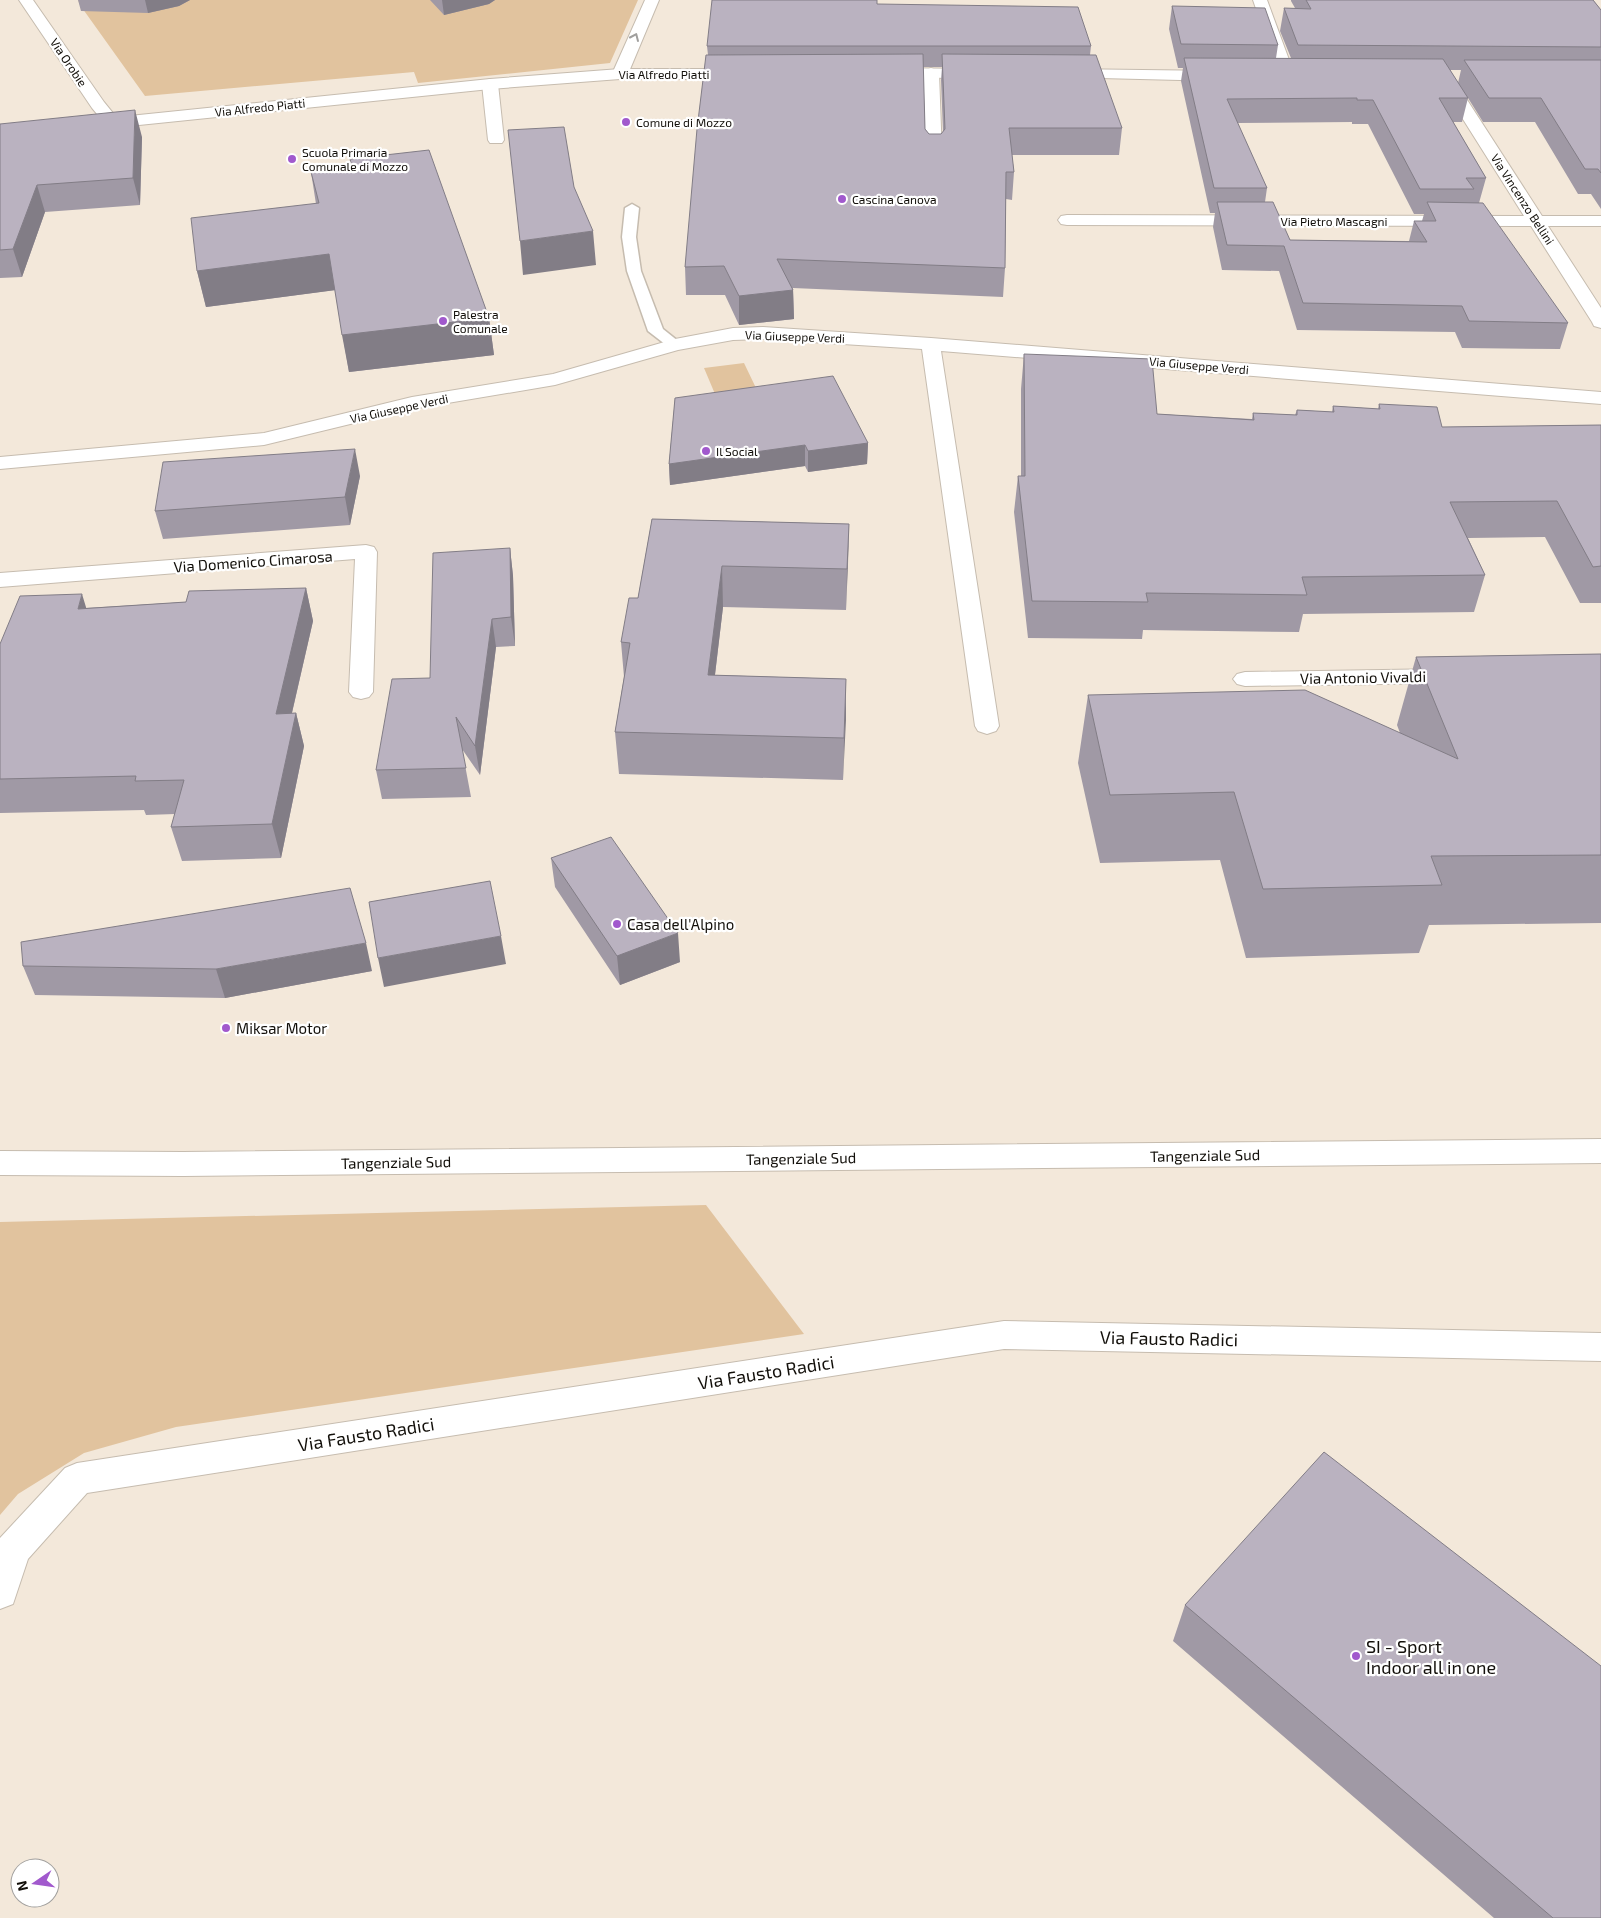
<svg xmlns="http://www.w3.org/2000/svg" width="1601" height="1918" font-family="'Exo 2',sans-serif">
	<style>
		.green { fill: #e1c39e }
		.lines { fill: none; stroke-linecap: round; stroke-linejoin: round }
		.service-casing { stroke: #c6bcaf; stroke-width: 3 }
		.minor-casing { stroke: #c6bcaf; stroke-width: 2 }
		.tertiary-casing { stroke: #c6bcaf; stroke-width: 2 }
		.trunk-casing { stroke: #c6bcaf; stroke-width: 2 }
		.service { fill: #fff; fill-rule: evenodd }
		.minor { fill: #fff; fill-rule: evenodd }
		.tertiary { fill: #fff; fill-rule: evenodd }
		.trunk { fill: #fff; fill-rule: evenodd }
		.wall { fill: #a099a5; fill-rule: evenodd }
		.shaded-wall { fill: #827d86 }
		.building { fill: #bab2c0; stroke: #827d86 }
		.oneway { stroke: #a09f9d }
		.poi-dot { fill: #a159cd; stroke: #fff; stroke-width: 2 }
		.labels { text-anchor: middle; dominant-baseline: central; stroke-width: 4.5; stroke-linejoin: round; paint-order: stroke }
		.far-street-label { font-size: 12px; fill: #120f0a; stroke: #fff }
		.far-poi-label { font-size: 12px; fill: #120f0a; stroke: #fff; text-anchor: start }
		.street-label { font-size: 15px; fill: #120f0a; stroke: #fff }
		.poi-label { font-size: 15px; fill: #120f0a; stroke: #fff; text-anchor: start }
		.near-street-label { font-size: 18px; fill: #120f0a; stroke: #fff }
		.near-poi-label { font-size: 18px; fill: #120f0a; stroke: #fff; text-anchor: start }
	</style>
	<rect width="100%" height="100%" fill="#f3e8da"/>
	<path class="green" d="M78,0H638L610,63L418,83L414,72L145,96L80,5Z
		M744,363L756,388L715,394L704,368Z
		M706,1205L804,1334L176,1427L84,1453L18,1494L0,1515V1222Z"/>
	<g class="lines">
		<defs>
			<path id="service" d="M632,204L639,208L636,237L641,271L663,329L683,345L680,348H670L648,331L627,271L622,237L625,208Z"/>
			<path id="minor" d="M19,0H33L104,102L121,123L119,126H107L92,108Z
				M645,0H659L628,74L625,77H615L612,74Z
				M1253,0H1267L1295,76L1292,79H1282L1279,76Z
				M931,68L936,70L939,73L942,156L940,159H928L926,156L923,73L926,70Z
				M1445,73L1450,75L1453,78L1542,216H1601V226H1548L1601,308V328L1594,326L1592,322L1531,226L1067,225L1061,224L1058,220L1061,216L1067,215L1524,216L1437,78L1440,75Z
				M490,79L495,81L498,84L504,140L502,143H490L488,140L482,84L485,81Z
				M763,327L931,338L1601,392V404L941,351L999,726L996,731L987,734L978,731L975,726L922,349L763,339L733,340L678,350L555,385L412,409L264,445L0,469V457L264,433L412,397L553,374L675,339L733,328Z
				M366,545L374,547L377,552L373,692L369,697L361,699L353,697L349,692L355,559L0,587V573Z
				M1447,669L1455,671L1459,676L1455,681L1447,683L1245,686L1237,684L1233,679L1237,674L1245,672Z
				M1004,1321L1601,1333V1361L1004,1349L87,1493L28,1559L13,1604L0,1609V1538L65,1468L77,1463Z"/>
			<path id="tertiary" d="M885,68L980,69L985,71L988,74L985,77L980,79L880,76L877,73L880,70Z
				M620,69H740L745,71L748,74L745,77L740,79H620L490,89L100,129L94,127L92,124L94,121L100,119L490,79Z
				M1065,69L1220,71L1225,73L1228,76L1225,79L1220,81L1060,77L1057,74L1060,71Z"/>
			<path id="trunk" d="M1601,1139V1163L183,1176L0,1175V1151L183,1152Z"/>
		</defs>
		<use href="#service" class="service-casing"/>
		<use href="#minor" class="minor-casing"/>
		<use href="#tertiary" class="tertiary-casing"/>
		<use href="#trunk" class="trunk-casing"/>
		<use href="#service" class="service"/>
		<use href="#minor" class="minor"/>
		<use href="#tertiary" class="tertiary"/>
		<use href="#trunk" class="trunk"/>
	</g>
	<path class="wall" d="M78,0H190L179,6L148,13L81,11Z
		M430,0H495L489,4L444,15Z
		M1291,0H1593L1601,10V209L1591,194H1578L1535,122H1483L1468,98L1462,122H1453L1486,178L1479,203L1568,323L1560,349L1462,348L1455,332L1297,330L1279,271L1222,270L1213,227L1215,213H1210L1181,81L1183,68H1178L1169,29L1172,6L1278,45L1276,58H1291L1280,31L1284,8H1295L1291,1ZM1450,70H1461L1458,83ZM1352,122V124H1368L1414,214H1424L1422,221H1414L1409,241L1290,240L1265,202L1267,188L1237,123Z
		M877,4L1091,46L1090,55L1122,128L1119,155H1012L1014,172L1012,200L1006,199L1005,268L1003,297L793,288L794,319L739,325L725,295H686L685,267L708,55L707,46ZM923,67H942L941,80L943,132L941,134H929L925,129Z
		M0,124L142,137L140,205L45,212L22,277L0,278Z
		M350,159L489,318L494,355L349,372L335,290L206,307L197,271L316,204L311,172L352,167Z
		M1024,354L1157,414L1252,419L1253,413L1295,415L1297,410L1332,412L1333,406L1378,409L1379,404L1442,427L1601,425V603H1580L1545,537L1468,538L1485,575L1474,612L1303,614L1299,632L1143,630L1142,639L1028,638L1014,512L1018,476H1021V389Z
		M675,398L868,443L867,464L808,472L805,466L670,485L669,464Z
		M360,476L350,525L163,539L155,511Z
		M652,519L849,524L846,610L723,607L715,675L846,679L843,780L619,774L615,732L624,677L621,642L638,598Z
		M510,548L513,576L515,646L496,647L480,775L462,749L471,797L382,799L376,770Z
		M306,588L313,621L292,713H296L304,746L281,858L182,861L171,827L175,814L146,815L144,810L0,813V644L86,608L186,602Z
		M1601,654V923L1429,925L1419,953L1246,958L1220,860L1100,863L1078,763L1088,695L1400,733L1397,725L1416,657Z
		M551,858L680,962L620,985L555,887Z
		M23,966L372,971L225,998L35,995Z
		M1185,1605L1601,1918H1494L1173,1641Z"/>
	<path class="shaded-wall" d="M145,0H190L179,6L148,13Z
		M442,0H495L489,4L444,15Z
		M135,110L142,137L140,205L133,178Z
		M37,185L45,212L22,277L13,249Z
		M593,231L596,265L523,275L520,241Z
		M329,254L336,290L206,307L197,271Z
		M793,290L794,319L739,325V296Z
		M489,318L494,355L349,372L342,335Z
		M868,443L867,464L808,472V451Z
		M805,445V466L670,485L669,464Z
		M355,449L360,476L350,525L345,497Z
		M849,524L848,564L846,610L847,569Z
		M510,548L513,576L515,646L511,617Z
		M722,566L723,607L710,716L708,675Z
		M306,588L313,621L284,747L276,714Z
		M82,594L92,627L78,609Z
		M492,619L496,647L480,775L475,746Z
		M846,679V720L843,780L844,738Z
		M296,713L304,746L281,858L272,824Z
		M678,933L680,962L620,985L617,956Z
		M501,936L506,964L384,987L378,958Z
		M366,943L372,971L225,998L216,969Z"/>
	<path class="building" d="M712,0H877V4L1078,7L1091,46H707Z
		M1306,0H1593L1601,10V47L1298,45L1284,8L1311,9Z
		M1172,6L1265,8L1278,45L1181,44Z
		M923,54L925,129L929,134H941L945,129L942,54L1096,55L1122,128H1009L1014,172H1006L1005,268L777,259L793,290L739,296L724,266L685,267L697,129L706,55Z
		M1184,58L1443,59L1468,98H1439L1486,178H1466L1474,189H1420L1373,100H1357V98L1227,99L1267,188H1214Z
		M1464,60H1601V173L1598,169H1585L1541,98H1489Z
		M135,110L133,178L37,185L13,249L0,250V124Z
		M564,127L574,187L593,231L520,241L508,130Z
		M429,150L489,318L342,335L329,254L197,271L191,218L319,203L311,172L352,167L350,159Z
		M1217,202H1273L1290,240L1427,242L1414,221H1436L1427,202L1483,203L1568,323L1469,321L1462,306L1303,303L1284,246L1227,245Z
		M1024,354L1152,359L1157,414L1254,420L1253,413L1297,415V410L1334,412L1333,406L1380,409L1379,404L1437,407L1442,427L1601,425V566L1593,567L1557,501L1450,502L1485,575L1302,577L1307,595L1146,593L1148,602L1032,601L1018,476H1025Z
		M833,376L868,443L808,451L805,445L669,464L675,398Z
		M355,449L345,497L155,511L163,462Z
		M652,519L849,524L847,569L722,566L708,675L846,679L844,738L615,732L630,643L621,642L629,598H638Z
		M510,548L511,617L492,619L475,746L456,717L466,768L376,770L392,679L430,678L433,553Z
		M306,588L276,714L296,713L272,824L171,827L184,780L135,781L136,776L0,779V644L20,596L82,594L78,609L186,602L189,591Z
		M1601,654V855L1431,856L1442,885L1263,889L1234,792L1110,795L1088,695L1305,690L1458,759L1416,657Z
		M611,837L678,933L617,956L551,858Z
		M490,881L501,936L378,958L369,902Z
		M350,888L366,943L216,969L23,966L21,942Z
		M1324,1452L1601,1666V1918H1553L1185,1605Z"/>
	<defs><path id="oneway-chevron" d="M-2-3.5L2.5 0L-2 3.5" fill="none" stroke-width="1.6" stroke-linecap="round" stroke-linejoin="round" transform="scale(1.25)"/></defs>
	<use class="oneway" href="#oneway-chevron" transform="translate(635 37) rotate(-66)"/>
	<g class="poi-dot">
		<circle cx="626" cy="122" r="5"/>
		<circle cx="292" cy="159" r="5"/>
		<circle cx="842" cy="199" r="5"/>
		<circle cx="443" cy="321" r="5"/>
		<circle cx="706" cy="451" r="5"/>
		<circle cx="617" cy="924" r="5"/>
		<circle cx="226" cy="1028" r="5"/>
		<circle cx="1356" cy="1656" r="5"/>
	</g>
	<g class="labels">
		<g class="far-street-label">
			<text transform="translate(69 62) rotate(56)">Via Orobie</text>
			<text x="664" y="74">Via Alfredo Piatti</text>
			<text transform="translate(260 107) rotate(-6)">Via Alfredo Piatti</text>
			<text transform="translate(1523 199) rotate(57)">Via Vincenzo Bellini</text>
			<text x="1334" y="221">Via Pietro Mascagni</text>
			<text transform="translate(795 336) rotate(2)">Via Giuseppe Verdi</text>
			<text transform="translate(1199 365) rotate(5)">Via Giuseppe Verdi</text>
			<text transform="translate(399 408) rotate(-12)">Via Giuseppe Verdi</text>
		</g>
		<g class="far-poi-label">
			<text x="636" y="122">Comune di Mozzo</text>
			<text x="302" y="152">Scuola Primaria<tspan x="302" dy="14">Comunale di Mozzo</tspan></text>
			<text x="852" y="199">Cascina Canova</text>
			<text x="453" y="314">Palestra<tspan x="453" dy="14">Comunale</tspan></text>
			<text x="716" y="451">Il Social</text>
		</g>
		<g class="street-label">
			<text transform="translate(253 561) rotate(-4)">Via Domenico Cimarosa</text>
			<text transform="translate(1363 677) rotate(-1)">Via Antonio Vivaldi</text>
			<text transform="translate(1205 1155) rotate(-1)">Tangenziale Sud</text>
			<text transform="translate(801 1158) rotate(-1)">Tangenziale Sud</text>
			<text transform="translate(396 1162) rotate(-1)">Tangenziale Sud</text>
		</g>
		<g class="poi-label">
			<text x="627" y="924">Casa dell'Alpino</text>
			<text x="236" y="1028">Miksar Motor</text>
		</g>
		<g class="near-street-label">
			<text transform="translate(1169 1338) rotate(1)">Via Fausto Radici</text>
			<text transform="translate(766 1372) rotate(-9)">Via Fausto Radici</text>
			<text transform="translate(366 1434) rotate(-9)">Via Fausto Radici</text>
		</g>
		<g class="near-poi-label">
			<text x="1366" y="1646">SI - Sport<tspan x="1366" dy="21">Indoor all in one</tspan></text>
		</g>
	</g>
	<g transform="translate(35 1883) rotate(257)"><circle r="24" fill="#ffffff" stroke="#a09f9d"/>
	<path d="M0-4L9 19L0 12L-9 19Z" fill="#a159cd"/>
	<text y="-8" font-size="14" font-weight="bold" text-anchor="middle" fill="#120f0a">N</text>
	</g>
</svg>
